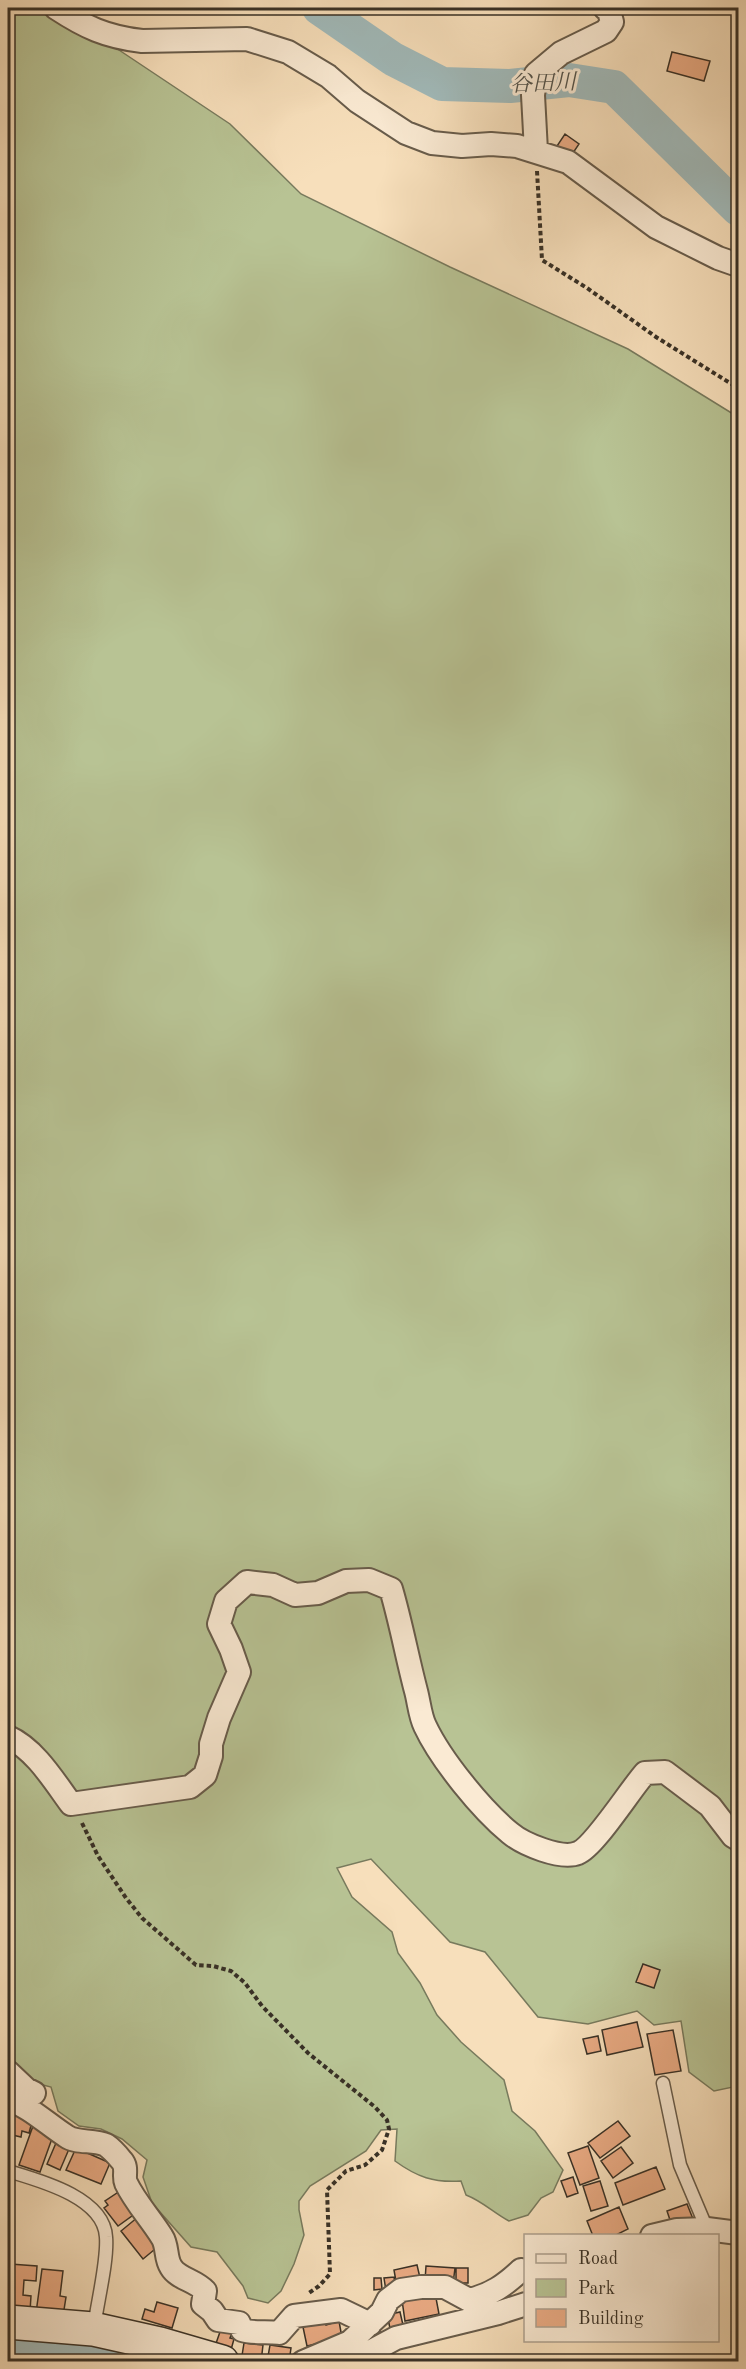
<svg xmlns="http://www.w3.org/2000/svg" width="746" height="2369" font-family="'Old Standard TT','Noto Serif JP',serif">
	<style>
		.green { fill: #b8c394; stroke: #787a5d; stroke-width: 1.5 }
		.lines { fill: none; stroke-linecap: round; stroke-linejoin: round }
		.river { stroke: #a1baba; stroke-width: 34 }
		.building { fill: #eaab84; stroke: #393126; stroke-width: 1.5 }
		.lane-casing { stroke: #685c4b; stroke-width: 15 }
		.street-casing { stroke: #685c4b; stroke-width: 26 }
		.secondary-casing { stroke: #393126; stroke-width: 36 }
		.path { stroke: #393126; stroke-width: 4; stroke-dasharray: 4.5 3; stroke-linecap: butt }
		.lane { stroke: #faead3; stroke-width: 12 }
		.street { stroke: #faead3; stroke-width: 22 }
		.secondary { stroke: #faead3; stroke-width: 33 }
		.labels { text-anchor: middle; dominant-baseline: central; stroke-width: 6; stroke-linejoin: round; paint-order: stroke }
		.water-label { font-size: 22px; font-style: italic; fill: #53534b; stroke: #faead3 }
	</style>
	<rect width="100%" height="100%" fill="#f7dfbb"/>
	<filter id="stains"><feTurbulence type="fractalNoise" baseFrequency=".00333" numOctaves="4"/><feColorMatrix values="0 0 0 0 .2 0 0 0 0 .09 0 0 0 0 .02 0 0 0 .5 -.17"/></filter>
	<radialGradient id="worn" r=".72"><stop offset=".6" stop-color="#630" stop-opacity="0"/><stop offset="1" stop-color="#630" stop-opacity=".3"/></radialGradient>
	<path class="green" d="M8,8H63L101,38L230,124L301,194L450,267L628,349L738,417V2086L714,2091L689,2072L681,2021L654,2025L637,2011L588,2024L538,2017L485,1952L450,1942L371,1859L337,1868L352,1897L392,1932L398,1953L420,1983L437,2015L461,2042L504,2080L512,2111L535,2131L563,2170L553,2192L541,2198L528,2215L509,2221C494,2213 482,2201 466,2195L461,2181C434,2183 417,2177 395,2161L397,2129L381,2130L366,2151L310,2186L299,2201V2210L304,2235L294,2264L281,2291L268,2303L248,2298L243,2286L217,2252L191,2247L152,2203L143,2177L147,2160L122,2139L101,2129L79,2126L58,2111L51,2087L28,2081L8,2065Z"/>
	<g class="lines">
		<path class="river" d="M319,8L393,59L442,84L510,86L569,80L614,87L738,209
			M8,2351H19L104,2362"/>
	</g>
	<path class="building" d="M672,52L710,61L704,81L667,71Z
		M565,134L579,144L571,156L557,146Z
		M643,1964L660,1970L654,1988L636,1982Z
		M637,2022L643,2047L607,2055L602,2030Z
		M673,2030L681,2071L655,2075L647,2034Z
		M598,2036L601,2051L587,2054L583,2039Z
		M14,2113L33,2118L29,2133L22,2131L21,2137L8,2134Z
		M618,2121L630,2136L600,2158L588,2143Z
		M33,2126L54,2133L40,2172L19,2165Z
		M56,2143L69,2149L60,2170L47,2164Z
		M588,2146L599,2178L580,2185L568,2153Z
		M621,2147L633,2163L613,2178L601,2161Z
		M76,2148L110,2163L101,2184L66,2170Z
		M656,2167L665,2189L623,2205L615,2183Z
		M573,2177L578,2193L567,2197L561,2181Z
		M600,2181L608,2206L591,2211L583,2186Z
		M120,2191L136,2213L118,2226L104,2208L108,2205L105,2201Z
		M687,2204L693,2219L672,2226L667,2211Z
		M619,2207L628,2229L614,2236H593L587,2221Z
		M138,2217L160,2245L143,2259L121,2231Z
		M10,2264L37,2266L36,2281L24,2280L23,2295L31,2296L30,2311L8,2310Z
		M417,2265L421,2282L397,2287L394,2270Z
		M426,2266L455,2268L453,2284L425,2281Z
		M456,2268H468V2283H456Z
		M42,2269L63,2271L60,2296L66,2297L63,2316L36,2313Z
		M394,2277L396,2290L386,2291L384,2278Z
		M374,2278H381L382,2289L374,2290Z
		M429,2295L430,2299L436,2298L439,2314L405,2321L402,2300Z
		M157,2302L178,2308L172,2328L142,2319L145,2309L154,2312Z
		M400,2312L403,2325L390,2328L387,2315Z
		M339,2321L342,2338L307,2346L303,2327L325,2322L326,2325Z
		M221,2329L232,2333L230,2338L234,2339L229,2357L213,2352Z
		M244,2343L263,2345L261,2362H241Z
		M270,2345L291,2348L289,2362H267Z"/>
	<g class="lines">
		<defs>
			<path id="lane" d="M663,2083L680,2165L707,2229
				M8,2171C38,2180 104,2197 106,2237C108,2261 97,2303 94,2328"/>
			<path id="street" d="M56,8C85,27 106,37 142,41L247,39L288,52L328,76L357,101L406,133L432,143L462,146L491,144L517,146L568,162L656,227L718,258L738,265
				M536,151L533,95L536,74L561,53L606,31L612,22L609,11L605,8
				M8,1737C35,1749 54,1781 71,1804L190,1787L205,1775L211,1756V1744L219,1718L239,1672L231,1649L219,1624L226,1601L247,1582L273,1585L295,1595L318,1593L346,1581L369,1580L391,1589C401,1623 407,1657 416,1691C419,1702 420,1716 425,1726C441,1760 481,1809 510,1833C523,1844 561,1860 578,1853C594,1847 630,1790 645,1773L665,1772L710,1806L733,1836L738,1839
				M8,2072L26,2089L34,2093
				M8,2099C30,2107 46,2123 66,2136C77,2144 93,2139 106,2145C112,2149 118,2156 122,2161C128,2168 123,2176 126,2183C135,2202 151,2219 162,2237C168,2246 165,2258 171,2267C178,2279 195,2280 205,2291L203,2304L212,2311L218,2320L239,2323L242,2330C254,2334 266,2331 279,2333L294,2316L341,2310L370,2324
				M652,2236L677,2230L707,2229L738,2233
				M346,2359L368,2353L396,2338L498,2313L526,2304
				M303,2362L350,2342L382,2312L388,2300L401,2290L421,2287H445L469,2300C491,2295 505,2285 521,2270"/>
			<path id="secondary" d="M8,2322L93,2329L160,2344L222,2362"/>
		</defs>
		<use href="#lane" class="lane-casing"/>
		<use href="#street" class="street-casing"/>
		<use href="#secondary" class="secondary-casing"/>
		<path class="path" d="M537,171L542,260L587,288L656,337L738,388
			M82,1823L98,1856L126,1898L142,1918L196,1965L213,1966L231,1971L245,1983L262,2006L308,2053L375,2107L387,2120L389,2129L382,2150L365,2165L346,2171L327,2190L330,2274L319,2286L309,2293"/>
		<use href="#lane" class="lane"/>
		<use href="#street" class="street"/>
		<use href="#secondary" class="secondary"/>
	</g>
	<g class="labels">
		<g class="water-label">
			<text transform="translate(543 84) rotate(-2)">谷田川</text>
		</g>
	</g>
	<rect width="746" height="2369" fill="none" stroke="#f7dfbb" stroke-width="30"/>
	<rect x="9" y="9" width="728" height="2351" fill="none" stroke="#393126" stroke-width="3"/>
	<rect x="15" y="15" width="716" height="2339" fill="none" stroke="#393126" stroke-width="1.5"/>
	<rect x="524" y="2234" width="195" height="108" fill="#faead3" stroke="#ada08e" stroke-width="1.5"/>
	<rect x="536" y="2254" width="30" height="9" fill="#faead3" stroke="#ada08e" stroke-width="1.5"/>
	<text x="578" y="2264" font-size="18" fill="#393126">Road</text>
	<rect x="536" y="2279" width="30" height="18" fill="#b8c394" stroke="#ada08e" stroke-width="1.5"/>
	<text x="578" y="2294" font-size="18" fill="#393126">Park</text>
	<rect x="536" y="2309" width="30" height="18" fill="#eaab84" stroke="#ada08e" stroke-width="1.5"/>
	<text x="578" y="2324" font-size="18" fill="#393126">Building</text>
	<rect width="100%" height="100%" filter="url(#stains)"/>
	<rect width="100%" height="100%" fill="url(#worn)"/>
</svg>
